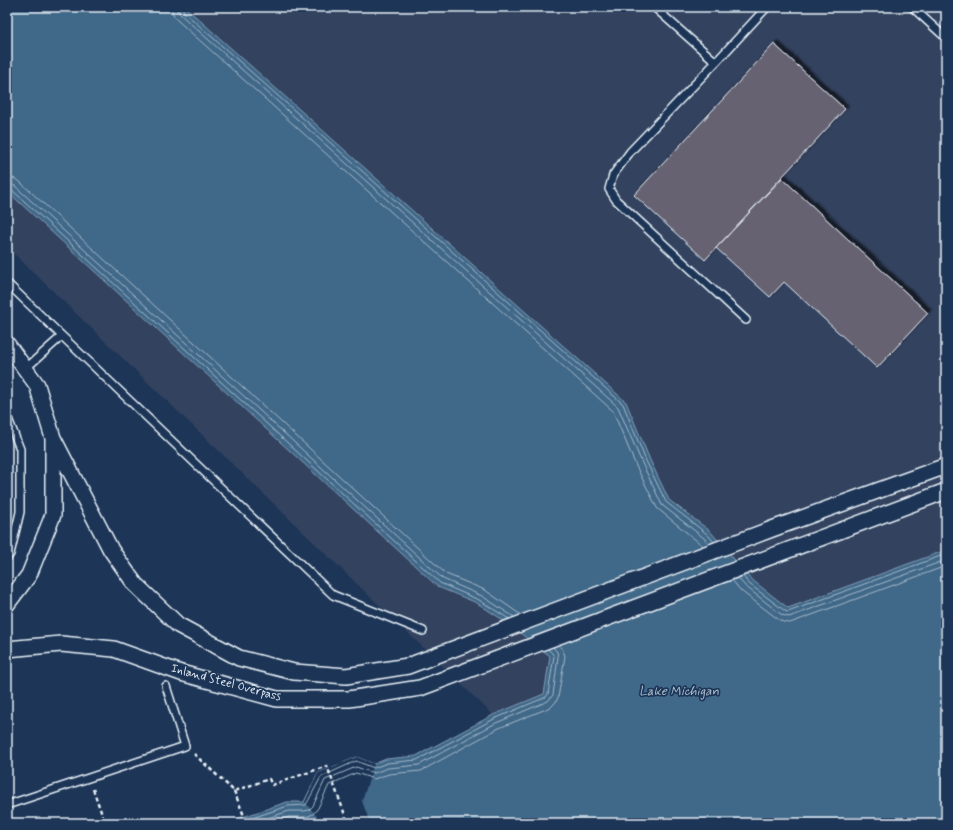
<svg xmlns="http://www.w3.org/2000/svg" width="953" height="830" font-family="Mynerve,sans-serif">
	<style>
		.built { fill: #33425f }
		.water { fill: #416788; stroke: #849eb5 }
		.pier { fill: #1d3557 }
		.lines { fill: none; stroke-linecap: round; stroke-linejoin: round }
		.shore { stroke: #a5bacb; stroke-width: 1 }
		.building { fill: #666272; stroke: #e8f1f8; filter: url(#shadow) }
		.service-casing { stroke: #e8f1f8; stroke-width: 10 }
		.minor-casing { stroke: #e8f1f8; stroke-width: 18 }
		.path { stroke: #e8f1f8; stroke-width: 2.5; stroke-dasharray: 4 3; stroke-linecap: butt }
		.service { stroke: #1d3557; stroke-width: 7 }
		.minor { stroke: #1d3557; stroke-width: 15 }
		.labels { text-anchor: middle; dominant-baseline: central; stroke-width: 3.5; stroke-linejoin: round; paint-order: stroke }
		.street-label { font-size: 12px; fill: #e8f1f8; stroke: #1d3557 }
		.water-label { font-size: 13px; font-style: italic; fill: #aec1d1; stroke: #1d3557 }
	</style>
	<defs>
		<filter id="shadow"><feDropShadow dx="3.5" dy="-3.5" stdDeviation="1" flood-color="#0009"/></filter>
	</defs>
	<rect width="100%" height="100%" fill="#1d3557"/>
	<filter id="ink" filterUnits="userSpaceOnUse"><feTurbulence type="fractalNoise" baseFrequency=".025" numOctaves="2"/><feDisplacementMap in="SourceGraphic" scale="8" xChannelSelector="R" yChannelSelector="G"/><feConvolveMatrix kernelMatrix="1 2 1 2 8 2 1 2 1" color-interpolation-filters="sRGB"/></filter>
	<g filter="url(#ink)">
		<path class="built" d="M185,7H946V550L788,608L751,579L710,531L669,500L650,460L626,402Z
			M7,191L438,587L477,603L503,620L550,656L544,694L493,715L7,247Z"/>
		<path class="water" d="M7,7H185L626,402L650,460L669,500L710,531L751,579L788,608L946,550V823H225L287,802H304L318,773L357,757L374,764L386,759L416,756L493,715L544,694L550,656L503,620L477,603L438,587L7,191Z"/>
		<path class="pier" d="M357,757L374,764L362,801L370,823H322L305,802L318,773Z"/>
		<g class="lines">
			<path class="shore" d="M171,7L173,14L177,20L613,411L636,466L657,508L703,546
				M177,7L178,12L181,15L618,407L642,463L662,505L704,538L709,544
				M182,7L184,12L623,404L646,461L666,502L707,534L714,542
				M7,177L13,178L19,181L446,574L485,590L521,615
				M7,183L15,186L443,579L482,596L514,617
				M7,188L11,189L440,583L479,600L509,619
				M743,576L748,583L785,611L788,612L946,554
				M738,578L745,586L782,615L789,617L946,560
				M732,580L741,591L778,619L783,622L790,623L946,566
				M237,823L288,806L306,805L321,777L356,761L374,768L387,763L417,760L494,719L546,697L548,694L554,656L552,653L548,649
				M253,823L289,811H304L309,810L313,806L325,780L356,767L374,773L388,768L419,765L496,723L548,701L553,695L558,657L557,652L553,647
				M271,823L289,817H306L313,814L318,808L329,785L356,773L374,779L389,774L421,771L499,728L551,707L555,703L558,698L565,656L563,650L560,645"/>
		</g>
		<path class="building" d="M774,44L845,109L705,260L634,195Z
			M782,178L928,313L877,368L784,282L770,297L716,248Z"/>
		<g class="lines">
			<defs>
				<path id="service" d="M654,7L716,62L767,7
					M912,7L946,38
					M716,62L630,152L613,175L609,189L616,200L746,320
					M7,283L62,336L25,369
					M62,336L333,595L423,631
					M7,416L20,449V512L10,554L7,558
					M7,805L185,746L166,686"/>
				<path id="minor" d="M7,344L37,385L53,438V515L29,575L7,604
					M53,438L111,550L135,584L178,625L239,658L294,672L346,676L408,666L772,529L946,466
					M7,649L61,644L114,649L181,673L277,699H349L420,688L946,491"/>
			</defs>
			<use href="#service" class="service-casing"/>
			<use href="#minor" class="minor-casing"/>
			<path class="path" d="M194,754L234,791L269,779L272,785L327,766L348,823
				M93,789L105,823
				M234,791L247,823"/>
			<use href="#service" class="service"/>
			<use href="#minor" class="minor"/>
		</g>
	</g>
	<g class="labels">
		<g class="street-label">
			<text transform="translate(226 683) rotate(15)">Inland Steel Overpass</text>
		</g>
		<g class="water-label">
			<text x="679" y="691">Lake Michigan</text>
		</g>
	</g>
	<rect width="953" height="830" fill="none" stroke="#1d3557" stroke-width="24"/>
	<rect x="12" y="12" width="929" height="806" fill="none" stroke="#e8f1f8" stroke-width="1.5" filter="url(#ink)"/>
</svg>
